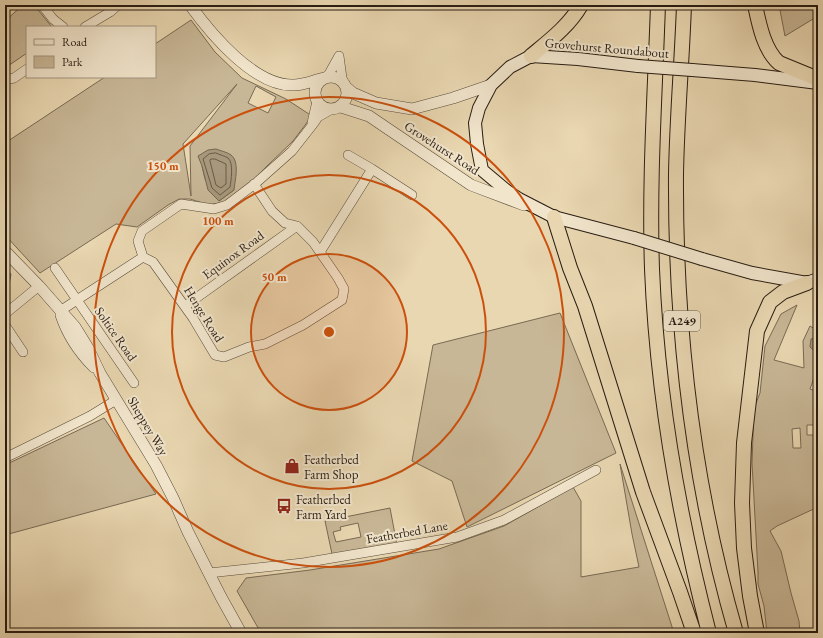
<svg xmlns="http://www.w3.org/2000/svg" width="823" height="638" font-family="'EB Garamond',serif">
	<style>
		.green { fill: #c8b796; stroke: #786a54; fill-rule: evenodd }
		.water { fill: #a7977b; stroke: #746651 }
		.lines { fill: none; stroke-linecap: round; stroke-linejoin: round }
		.shore { stroke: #685a46; stroke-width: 1 }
		.minor-casing { stroke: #584b3a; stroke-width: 10 }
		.tertiary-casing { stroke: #584b3a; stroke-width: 12 }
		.secondary-casing { stroke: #281c12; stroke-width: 14 }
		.trunk-casing { stroke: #281c12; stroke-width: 16 }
		.minor { stroke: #f1e5cc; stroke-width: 9 }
		.tertiary { stroke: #f1e5cc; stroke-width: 11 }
		.secondary { stroke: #f1e5cc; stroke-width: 12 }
		.trunk { stroke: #e9d7b1; stroke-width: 14 }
		.secondary-bridge-casing { stroke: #281c12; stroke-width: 14; stroke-linecap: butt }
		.secondary-bridge { stroke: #f1e5cc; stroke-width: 12 }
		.ring { fill: none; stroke: #cb500d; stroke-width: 2 }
		.labels { text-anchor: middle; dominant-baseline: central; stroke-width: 4; stroke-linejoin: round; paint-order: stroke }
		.shield { fill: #f1e5cc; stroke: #64584a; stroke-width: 1 }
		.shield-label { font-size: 12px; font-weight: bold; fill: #281c12 }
		.street-label { font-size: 13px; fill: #281c12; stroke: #f1e5cc }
		.poi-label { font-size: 13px; fill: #281c12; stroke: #f1e5cc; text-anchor: start }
		.centre { fill: #cb500d; stroke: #f1e5cc; stroke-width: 2 }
		.ring-label { font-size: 12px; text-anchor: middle; font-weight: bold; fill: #cb500d; stroke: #f1e5cc; stroke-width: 4; stroke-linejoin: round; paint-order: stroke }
	</style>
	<rect width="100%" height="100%" fill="#e9d7b1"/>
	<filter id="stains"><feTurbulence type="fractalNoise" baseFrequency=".005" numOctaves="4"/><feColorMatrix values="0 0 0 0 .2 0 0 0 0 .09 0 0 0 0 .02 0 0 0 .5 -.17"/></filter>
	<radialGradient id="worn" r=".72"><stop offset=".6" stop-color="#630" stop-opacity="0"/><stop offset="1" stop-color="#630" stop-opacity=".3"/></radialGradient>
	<path class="green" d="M23,5H34L52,27H27V53L5,68V21Z
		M779,5H818V16L785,36Z
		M191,20L215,52L242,78L286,99L312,116L293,141L266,167L256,178L229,201L209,205L190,199H179L168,205L137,227L116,224L40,273L5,235V143L105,77H155V44ZM237,84L190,146L191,196L183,144ZM256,86L276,97L268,113L248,103ZM202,166L234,190L219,201L205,179Z
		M5,268L11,274L8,290L5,294Z
		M797,305L774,360L804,368L803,341L810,326L818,331V379L814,378L810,389L818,392V425H807V435H818V507L777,526L770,531L781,551L791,593L799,621L800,633H767L764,606L758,584V572L752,463L754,408L760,393L765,346L781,314ZM800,428L801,448H793L792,429Z
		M560,313L616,453L467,527L452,481L412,461L433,345Z
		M104,418L156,494L5,535V465Z
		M620,464L674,633H261L237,591L246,578L310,570L439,549L504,526L573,487L581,501V577L639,567L632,534Z
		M390,508L397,545L332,554L325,521ZM358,523L361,537L336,542L333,532L341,530L340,527Z"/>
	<path class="water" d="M216,149C221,151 227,152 231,155C240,162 235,180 234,190L219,201L208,190L202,166L198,156L208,150Z
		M818,337V354L810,347L811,339Z"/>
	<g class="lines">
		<path class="shore" d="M216,153C220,155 225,156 228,158C234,163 231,181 230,187L220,195L212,188L203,159L209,154Z
			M211,159H215L226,164V184L221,188L216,185L210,161Z"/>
		<defs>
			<path id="minor" d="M42,5L53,19L63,27
				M85,27L110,12L118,5
				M339,56L342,78L344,83
				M325,78L329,74L339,56
				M5,80L14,78L27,69
				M312,123L317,101
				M348,155L372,169
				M254,184L272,211L285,223L297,226L313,242L338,278L344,289L342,300L303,325L265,344L249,347L224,357L215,355L193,318L153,262L143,257L138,241L142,231L181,204L214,209L227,205L256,183L292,151L314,123L318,117L330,110
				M320,252L372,169L412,195
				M55,268L134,383
				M185,306L297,226
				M60,311L143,257
				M5,314L39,286
				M5,325L23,352
				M5,458L90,416L116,400
				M209,573L303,563L457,537L504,520L596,470"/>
			<path id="tertiary" d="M190,5C211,34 255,87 294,85C304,85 315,80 325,78
				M315 93a16 16 0 1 1 32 0a16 16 0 1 1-32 0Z
				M347,88L353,93L376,103L412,109L453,98L491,85
				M341,107L369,116L471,185L524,205
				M5,251L39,286L75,327L88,348L100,373L156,465L173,498L188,532L221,597L241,633
				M61,315C68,336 78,351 94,367"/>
			<path id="secondary" d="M692,70L755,75L818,83
				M634,238L554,217L519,199L507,191L482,170L477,144L475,123L479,108L491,85L510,67L531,56L578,59L638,66
				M702,259L752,273L807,283L818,279"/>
			<path id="trunk" d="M658,5C655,93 649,181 652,269C657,393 678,513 709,633
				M684,5C682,61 677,117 676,174C675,328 693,484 736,633
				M755,5C759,24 764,50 779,63L818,79
				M531,56C549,41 569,26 581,5
				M554,217L570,268L585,306L643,492L680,592L694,633
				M757,633L750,596L744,548L742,503L744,443L757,331L770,302L783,292L807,283"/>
		</defs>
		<use href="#minor" class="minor-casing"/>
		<use href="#tertiary" class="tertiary-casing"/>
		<use href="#secondary" class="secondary-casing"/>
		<use href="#trunk" class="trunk-casing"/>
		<use href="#minor" class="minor"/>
		<use href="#tertiary" class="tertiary"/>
		<use href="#secondary" class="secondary"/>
		<use href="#trunk" class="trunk"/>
		<defs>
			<path id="secondary-bridge" d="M638,66L692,70
				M634,238L702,259"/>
		</defs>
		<use href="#secondary-bridge" class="secondary-bridge-casing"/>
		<use href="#secondary-bridge" class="secondary-bridge"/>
	</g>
	<circle cx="329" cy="332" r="78" fill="#cb500d" fill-opacity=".12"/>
	<g class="ring">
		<circle cx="329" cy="332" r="78"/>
		<circle cx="329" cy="332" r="157"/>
		<circle cx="329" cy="332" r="235"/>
	</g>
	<defs>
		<symbol id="shop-bare" viewBox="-9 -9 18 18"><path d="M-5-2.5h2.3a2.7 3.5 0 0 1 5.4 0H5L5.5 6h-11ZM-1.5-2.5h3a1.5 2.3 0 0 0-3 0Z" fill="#8f2418" stroke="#f1e5cc" stroke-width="2.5" paint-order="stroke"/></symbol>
		<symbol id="bus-bare" viewBox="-9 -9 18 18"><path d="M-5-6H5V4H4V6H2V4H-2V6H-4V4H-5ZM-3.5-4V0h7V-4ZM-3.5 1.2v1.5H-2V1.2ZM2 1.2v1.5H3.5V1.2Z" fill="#8f2418" stroke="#f1e5cc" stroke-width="2.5" paint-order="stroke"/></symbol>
	</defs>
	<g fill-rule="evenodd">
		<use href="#shop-bare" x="281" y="455" width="22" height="22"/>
		<use href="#bus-bare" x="273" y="495" width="22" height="22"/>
	</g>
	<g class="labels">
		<rect class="shield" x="664" y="311" width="36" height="20" rx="3"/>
		<g class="shield-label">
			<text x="682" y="321">A249</text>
		</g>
		<g class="street-label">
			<text transform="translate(607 48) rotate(5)">Grovehurst Roundabout</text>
			<text transform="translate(442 148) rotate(33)">Grovehurst Road</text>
			<text transform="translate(233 255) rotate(-36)">Equinox Road</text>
			<text transform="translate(204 314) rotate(58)">Henge Road</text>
			<text transform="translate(116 334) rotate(55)">Soltice Road</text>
			<text transform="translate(148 426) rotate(59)">Sheppey Way</text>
			<text transform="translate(407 532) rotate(-10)">Featherbed Lane</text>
		</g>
		<g class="poi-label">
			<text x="304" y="459">Featherbed<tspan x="304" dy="15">Farm Shop</tspan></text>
			<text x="296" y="499">Featherbed<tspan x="296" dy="15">Farm Yard</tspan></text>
		</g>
	</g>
	<circle cx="329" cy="332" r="6" class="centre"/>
	<g class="ring-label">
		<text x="163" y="170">150 m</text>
		<text x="218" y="225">100 m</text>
		<text x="274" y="281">50 m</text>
	</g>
	<rect width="823" height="638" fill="none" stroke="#e9d7b1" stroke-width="20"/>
	<rect x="6" y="6" width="811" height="626" fill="none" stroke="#281c12" stroke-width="2"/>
	<rect x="10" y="10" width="803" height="618" fill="none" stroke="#281c12"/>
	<rect x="26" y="26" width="130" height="52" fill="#f1e5cc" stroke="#a19582"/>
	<rect x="34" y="39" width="20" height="6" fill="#f1e5cc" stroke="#a19582"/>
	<text x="62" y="46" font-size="12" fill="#281c12">Road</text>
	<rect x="34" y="56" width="20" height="12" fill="#c8b796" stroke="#a19582"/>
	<text x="62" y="66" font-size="12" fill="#281c12">Park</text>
	<rect width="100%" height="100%" filter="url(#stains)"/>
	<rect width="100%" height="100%" fill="url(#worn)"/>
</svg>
